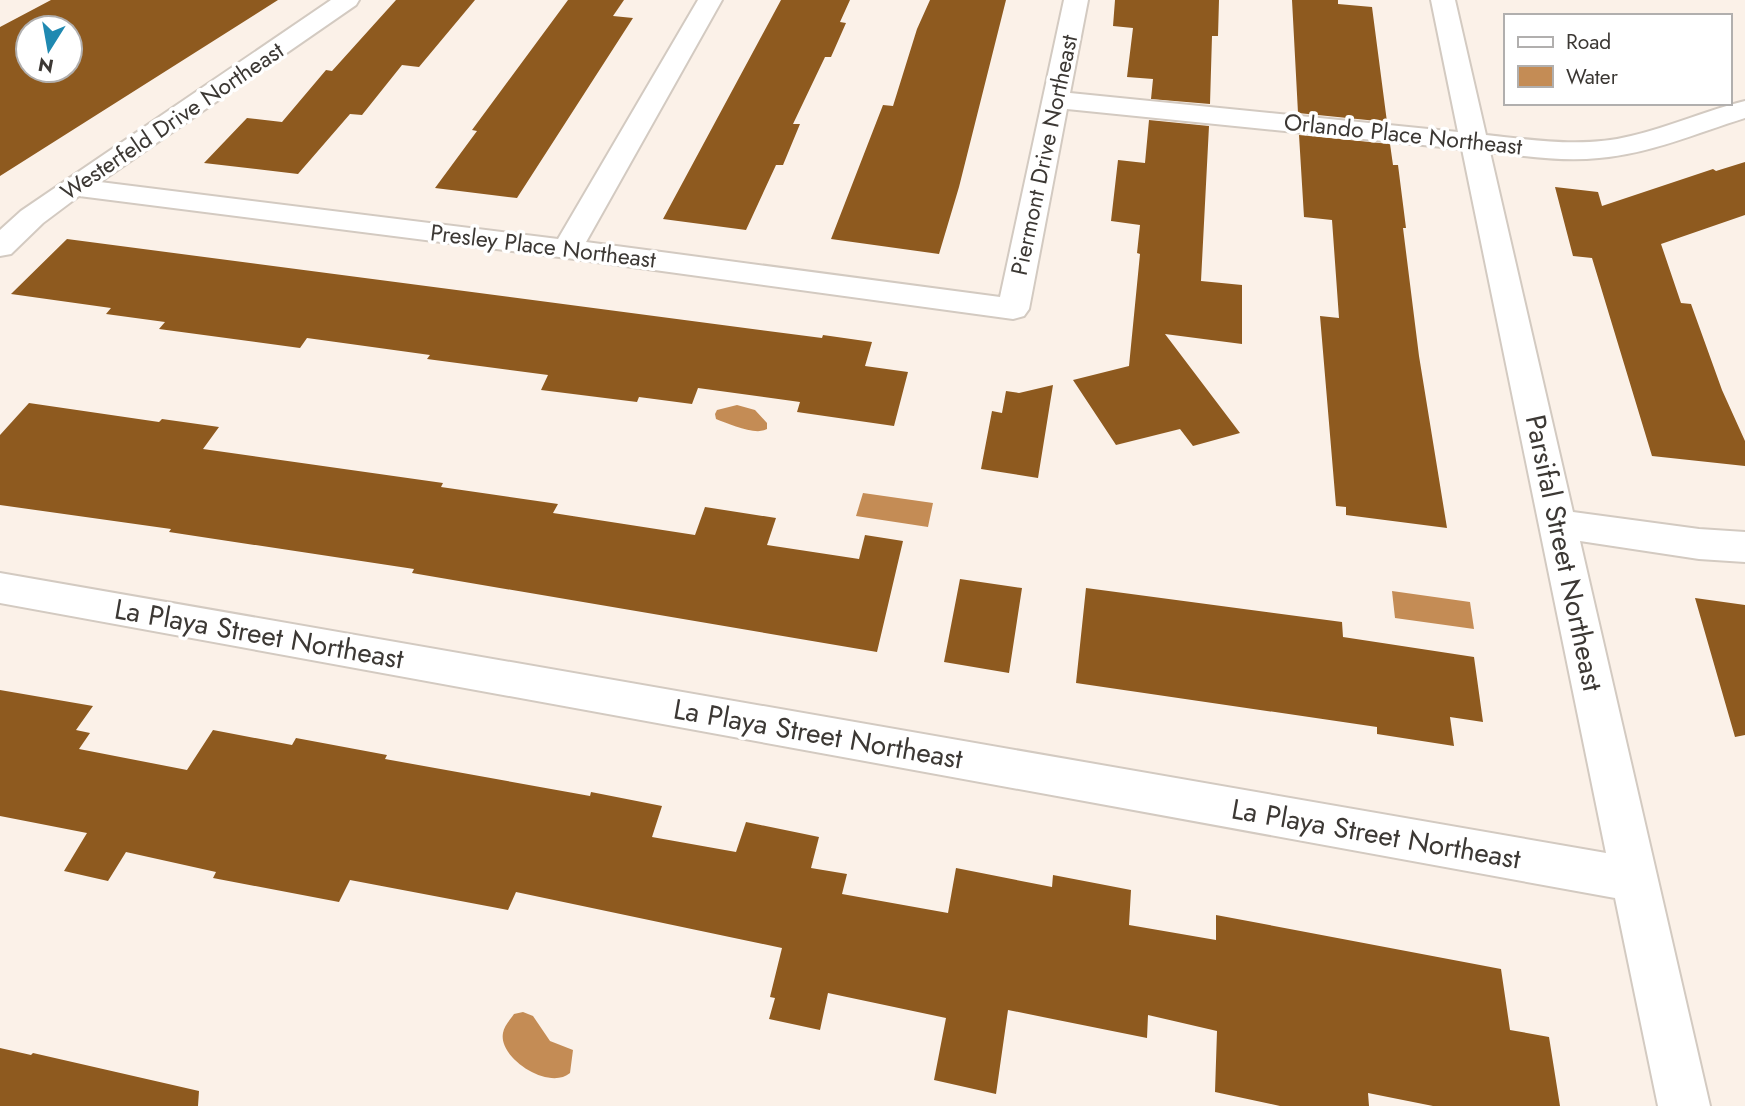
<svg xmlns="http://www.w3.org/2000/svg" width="1745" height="1106" font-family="Jost,sans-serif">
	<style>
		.water { fill: #c48c55 }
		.building { fill: #8e5a1f; fill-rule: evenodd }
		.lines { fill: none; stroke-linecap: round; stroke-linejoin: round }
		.street-casing { stroke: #d3cac1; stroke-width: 4 }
		.street { fill: #fff; fill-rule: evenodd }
		.labels { text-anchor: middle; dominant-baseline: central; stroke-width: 7; stroke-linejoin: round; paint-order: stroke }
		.far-street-label { font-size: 23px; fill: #3c3834; stroke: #fff }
		.street-label { font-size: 28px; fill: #3c3834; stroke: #fff }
	</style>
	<rect width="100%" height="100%" fill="#fbf1e8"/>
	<path class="water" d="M737,405L755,410L767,423V429C756,436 729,424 716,419L715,414L717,410Z
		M863,493L933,503L928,527L856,516Z
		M1392,591L1470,602L1474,629L1395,618Z
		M523,1012L533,1016L550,1041L573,1050L570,1073C549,1091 498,1058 503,1033C504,1026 510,1020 514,1014Z"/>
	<path class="building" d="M51,0H278L0,176V27ZM28,28H70V70H28Z
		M396,0H475L419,67L402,65L362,115L350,114L298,174L204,163L247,118L282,122L326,70L332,71Z
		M568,0H624L613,16L633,18L517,198L435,188L477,131L472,130Z
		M781,0H850L840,22L846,23L831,57H825L793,124H800L783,165H776L746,230L663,219Z
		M930,0H1006L959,187L939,254L831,239L883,105L893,106L917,29Z
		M1115,0H1219L1218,36H1212L1210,104L1151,99L1153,79L1127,77L1133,28L1113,26Z
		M1292,0H1338V4L1372,7L1387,122L1298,113Z
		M1149,120L1209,126L1201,281L1242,285V344L1165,334L1240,433L1193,446L1180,429L1116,445L1073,380L1129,366L1140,254L1137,253L1140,225L1111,221L1118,160L1145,163Z
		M1299,135L1390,144L1393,165H1398L1406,228H1403L1419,356L1447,528L1346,515V507L1336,506L1320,316L1339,318L1332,220L1304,217Z
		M1745,162V215L1661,244L1681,303L1691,304L1722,390L1745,441V466L1652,456L1592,258L1573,256L1555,187L1598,192L1602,206L1713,169L1716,171Z
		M67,239L822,338L823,335L872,342L865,366L908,372L894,426L797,412L800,402L698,388L692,404L639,397L637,402L541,390L548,375L427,359L430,355L307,338L300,348L159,329L165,322L106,314L111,308L11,294Z
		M1053,385L1038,478L981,469L992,411L1002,413L1006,391L1019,393Z
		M29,403L159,422L162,419L219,427L203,449L443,483L441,487L558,504L553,513L695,535L705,507L776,518L767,545L859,559L865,535L903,541L877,652L412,573L414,569L169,532L171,529L0,505V435Z
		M960,579L1022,588L1009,673L944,662Z
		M1086,588L1342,622L1343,637L1474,657L1483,722L1450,717L1454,746L1377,734V727L1076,683Z
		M1695,598L1745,605V735L1735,737Z
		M0,690L93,706L76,730L90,733L79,749L187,770L213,730L292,745L296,738L387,755L385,759L590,796L591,792L662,806L652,837L736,852L746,822L819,837L811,868L847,874L842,894L948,913L956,868L1052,887L1053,875L1131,890L1129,925L1216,940V915L1501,969L1510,1030L1549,1037L1560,1106H1433L1368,1093L1369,1106H1280L1215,1092L1217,1031L1148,1015L1147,1038L1008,1010L996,1094L934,1080L946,1018L828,993L820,1030L769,1019L775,998L770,997L782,948L516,892L508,910L350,880L339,902L213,878L216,872L126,852L108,881L64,871L87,833L0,816Z
		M0,1048L31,1055L33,1053L199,1091L198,1106H0Z"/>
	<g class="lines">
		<defs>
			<path id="street" d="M331,0H359L356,5L100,182L558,239L698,0H722L586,242L1000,297L1064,0H1088L1070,93L1458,132L1431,0H1455L1486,135C1534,140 1584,148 1631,136C1670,127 1707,110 1745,101V118C1697,133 1649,154 1599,158C1563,162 1526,156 1490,152L1573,512L1699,529L1745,532V562L1699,559L1580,541L1710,1106H1658L1615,898L0,603V573L1606,853L1462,149L1067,109L1029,309L1024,316L1013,319L567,258L79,196L43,223L11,254L0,256V230L21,211Z"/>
		</defs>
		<use href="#street" class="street-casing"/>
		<use href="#street" class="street"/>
	</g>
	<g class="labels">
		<g class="far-street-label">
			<text transform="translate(172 121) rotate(-34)">Westerfeld Drive Northeast</text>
			<text transform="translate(1403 134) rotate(6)">Orlando Place Northeast</text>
			<text transform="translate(1044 155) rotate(-78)">Piermont Drive Northeast</text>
			<text transform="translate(543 246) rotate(7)">Presley Place Northeast</text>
		</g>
		<g class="street-label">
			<text transform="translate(1564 553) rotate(78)">Parsifal Street Northeast</text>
			<text transform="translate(259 634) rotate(10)">La Playa Street Northeast</text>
			<text transform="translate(818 734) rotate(10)">La Playa Street Northeast</text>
			<text transform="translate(1376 834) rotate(10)">La Playa Street Northeast</text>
		</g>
	</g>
	<rect x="1504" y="14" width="228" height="91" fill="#ffffff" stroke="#b1afae" stroke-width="2"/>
	<rect x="1518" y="37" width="35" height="10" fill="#ffffff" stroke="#b1afae" stroke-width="2"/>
	<text x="1566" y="49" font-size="21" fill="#3c3834">Road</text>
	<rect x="1518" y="66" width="35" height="21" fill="#c48c55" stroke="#b1afae" stroke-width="2"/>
	<text x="1566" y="84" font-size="21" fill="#3c3834">Water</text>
	<g transform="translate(49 49) rotate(191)"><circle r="33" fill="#ffffff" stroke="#b1afae" stroke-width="2"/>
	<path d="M0-5L12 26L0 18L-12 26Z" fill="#1f89b1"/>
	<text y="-10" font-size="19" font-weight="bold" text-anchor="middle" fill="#3c3834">N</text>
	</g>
</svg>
